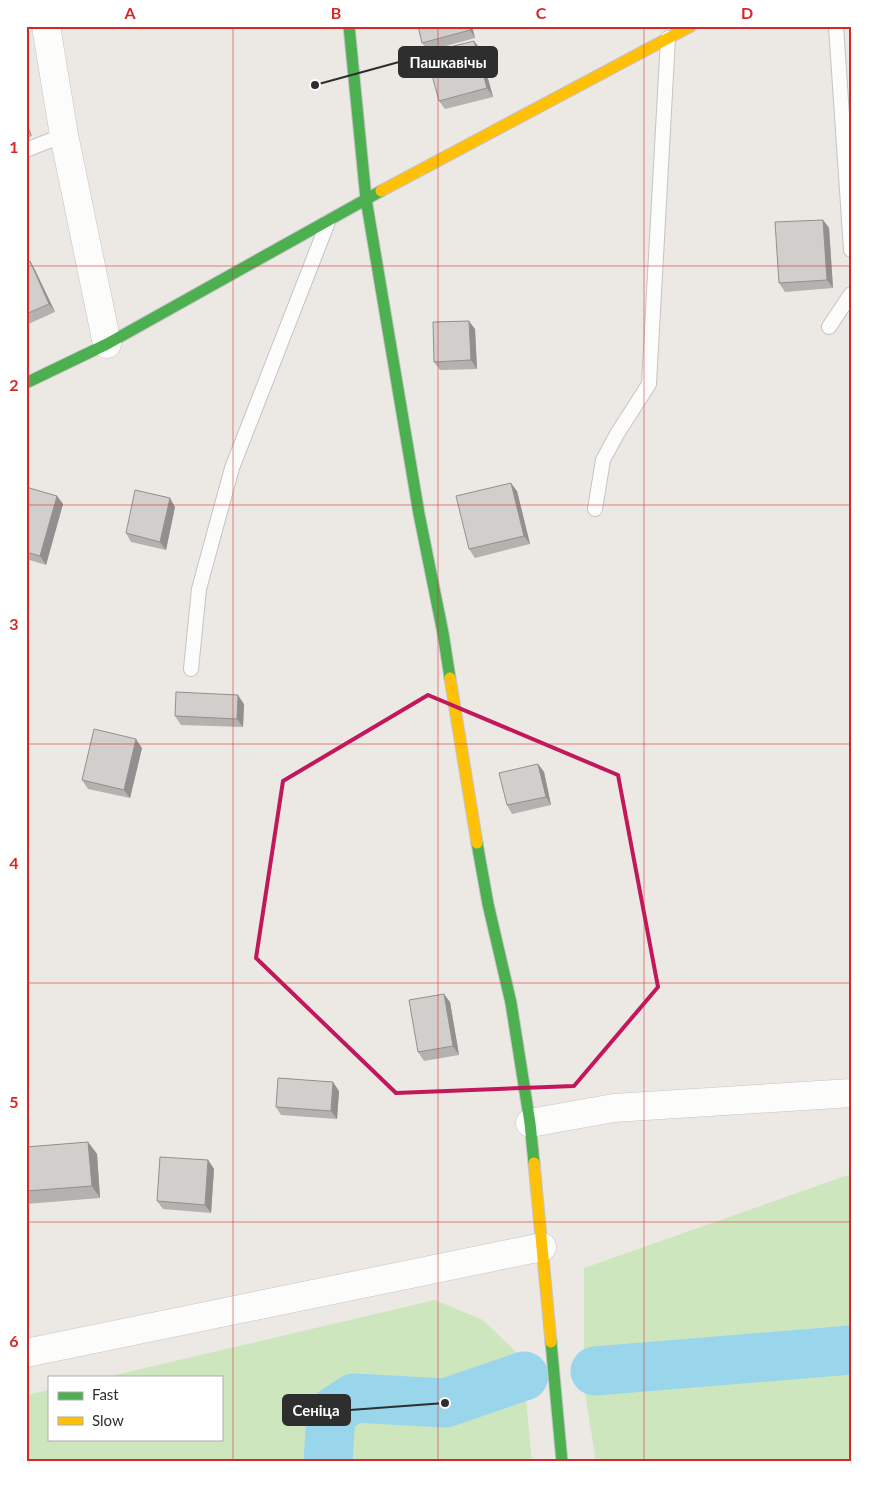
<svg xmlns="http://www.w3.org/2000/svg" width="877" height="1488" font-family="Lato,sans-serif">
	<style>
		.green { fill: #cee6be }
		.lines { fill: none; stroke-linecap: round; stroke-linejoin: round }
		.river { stroke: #99d6ec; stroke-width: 49 }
		.lane-casing { stroke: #c5c4c5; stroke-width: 16 }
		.street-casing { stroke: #c5c4c5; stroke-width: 29 }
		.fast-casing { stroke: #c5c4c5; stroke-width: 13 }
		.slow-casing { stroke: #c5c4c5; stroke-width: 13 }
		.lane { stroke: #fcfcfb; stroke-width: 14 }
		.street { stroke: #fcfcfb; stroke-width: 28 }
		.fast { stroke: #4caf50; stroke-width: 11 }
		.slow { stroke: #ffc107; stroke-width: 11 }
		.wall { fill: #b4b1af }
		.shaded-wall { fill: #92908e }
		.building { fill: #d1cecb; stroke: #92908e }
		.marked { fill: none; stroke: #c2185b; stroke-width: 4; stroke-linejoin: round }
		.grid { fill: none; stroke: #d62828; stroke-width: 1; stroke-opacity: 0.55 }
		.leader { fill: none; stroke: #2e2e2e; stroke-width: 2 }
		.callout-dot { fill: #2e2e2e; stroke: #fff; stroke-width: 2 }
		.callout { fill: #2e2e2e; stroke: #2e2e2e; stroke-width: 2 }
		.callout-label { font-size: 15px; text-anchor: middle; font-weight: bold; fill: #fff }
		.neatline { fill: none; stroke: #d62828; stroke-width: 2 }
		.grid-label { font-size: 16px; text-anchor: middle; font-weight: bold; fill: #d62828 }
	</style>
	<rect width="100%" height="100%" fill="#ece8e4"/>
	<path class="green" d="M851,1174V1462H596L584,1387V1268Z
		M435,1300L483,1320L522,1358L532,1462H26V1395L49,1390V1439H221V1377H107Z"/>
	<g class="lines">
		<path class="river" d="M595,1371L851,1350
			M328,1462L331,1413L354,1398L445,1403L524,1376"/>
		<defs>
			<path id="lane" d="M836,26L851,250
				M26,150L64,135
				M829,327L851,294
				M595,509L603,460L617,434L649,384L668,38
				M191,669L199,589L232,468L328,222"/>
			<path id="street" d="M46,26L64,135L107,344
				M530,1123L614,1108L851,1093
				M26,1353L542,1247"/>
			<path id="fast" d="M349,26L366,199L419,514L443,633L450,678
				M26,383L107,344L381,191
				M477,843L488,904L511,1003L530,1123L534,1163
				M551,1342L562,1462"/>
			<path id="slow" d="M381,191L691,26
				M450,678L477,843
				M534,1163L551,1342"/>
		</defs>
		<use href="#lane" class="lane-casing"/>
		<use href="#street" class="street-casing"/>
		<use href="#fast" class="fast-casing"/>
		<use href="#slow" class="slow-casing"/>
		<use href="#lane" class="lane"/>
		<use href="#street" class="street"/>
		<use href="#fast" class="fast"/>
		<use href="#slow" class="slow"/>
	</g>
	<path class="wall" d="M418,26H472L475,38L428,51L422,43Z
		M474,41L480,49L493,97L445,109L439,101Z
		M26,121L32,136L26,138Z
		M823,220L829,228L833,288L785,292L779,283Z
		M30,261L35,270L55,312L26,325V263Z
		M475,329L477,369L440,370L434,362Z
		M26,487L57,496L63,504L46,565L26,559Z
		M517,491L530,544L475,558L469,549Z
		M175,507L166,550L131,542L126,533Z
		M244,704L243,727L181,725L175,716Z
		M142,748L130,798L88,789L82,780Z
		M538,764L544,772L551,805L512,814L507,805Z
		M450,1002L459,1055L424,1061L418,1052Z
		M339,1091L337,1119L281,1115L276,1107Z
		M88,1142L97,1154L100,1198L26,1204V1147Z
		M208,1160L214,1169L211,1213L163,1209L157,1201Z"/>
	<path class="shaded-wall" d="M469,26H472L475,38L470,30Z
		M474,41L480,49L493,97L487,88Z
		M26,121L32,136L26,127Z
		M823,220L829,228L833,288L827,280Z
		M30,261L35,270L55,312L49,304Z
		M469,321L475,329L477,369L471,360Z
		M511,483L517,491L530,544L524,536Z
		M57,496L63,504L46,565L40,556Z
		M170,498L175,507L166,550L160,542Z
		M238,695L244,704L243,727L237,719Z
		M136,739L142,748L130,798L124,790Z
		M538,764L544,772L551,805L546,797Z
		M444,994L450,1002L459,1055L453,1046Z
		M333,1082L339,1091L337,1119L331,1111Z
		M88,1142L97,1154L100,1198L92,1186Z
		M208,1160L214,1169L211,1213L205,1205Z"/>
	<path class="building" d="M418,26H469L470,30L422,43Z
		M474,41L487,88L439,101L426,53Z
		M823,220L827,280L779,283L775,222Z
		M30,261L49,304L26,314V263Z
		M469,321L471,360L434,362L433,322Z
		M511,483L524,536L469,549L456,496Z
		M26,487L57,496L40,556L26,552Z
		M135,490L170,498L160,542L126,533Z
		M176,692L238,695L237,719L175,716Z
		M94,729L136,739L124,790L82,780Z
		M538,764L546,797L507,805L499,773Z
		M444,994L453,1046L418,1052L409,1000Z
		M278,1078L333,1082L331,1111L276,1107Z
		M88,1142L92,1186L26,1191V1147Z
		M160,1157L208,1160L205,1205L157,1201Z"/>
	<path class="marked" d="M428,695L618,775L658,987L574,1086L396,1093L256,958L283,781Z"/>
	<path class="grid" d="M233,26V1462M438,26V1462M644,26V1462M26,266H851M26,505H851M26,744H851M26,983H851M26,1222H851"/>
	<path class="leader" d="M315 85L399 62M445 1403L350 1410"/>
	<g class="callout-dot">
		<circle cx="315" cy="85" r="5"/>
		<circle cx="445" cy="1403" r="5"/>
	</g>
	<g class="callout">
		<rect x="399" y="47" width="98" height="30" rx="5"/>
		<rect x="283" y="1395" width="67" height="30" rx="5"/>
	</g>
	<g class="callout-label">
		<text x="448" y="68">Пашкавічы</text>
		<text x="316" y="1416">Сеніца</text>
	</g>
	<rect width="877" height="1488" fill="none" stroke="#ffffff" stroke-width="55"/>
	<rect x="48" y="1376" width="175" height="65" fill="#ffffff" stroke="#ababab"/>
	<rect x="58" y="1392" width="25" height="8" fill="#4caf50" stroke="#ababab"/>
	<text x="92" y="1400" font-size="15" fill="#2e2e2e">Fast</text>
	<rect x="58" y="1417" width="25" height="8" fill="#ffc107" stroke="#ababab"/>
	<text x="92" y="1426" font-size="15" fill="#2e2e2e">Slow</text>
	<rect x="28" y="28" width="822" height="1432" class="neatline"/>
	<g class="grid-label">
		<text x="130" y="19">A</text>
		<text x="336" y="19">B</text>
		<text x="541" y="19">C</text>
		<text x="747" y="19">D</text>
		<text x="14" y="153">1</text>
		<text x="14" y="391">2</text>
		<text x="14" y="630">3</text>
		<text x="14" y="869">4</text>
		<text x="14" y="1108">5</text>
		<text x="14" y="1347">6</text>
	</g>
</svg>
